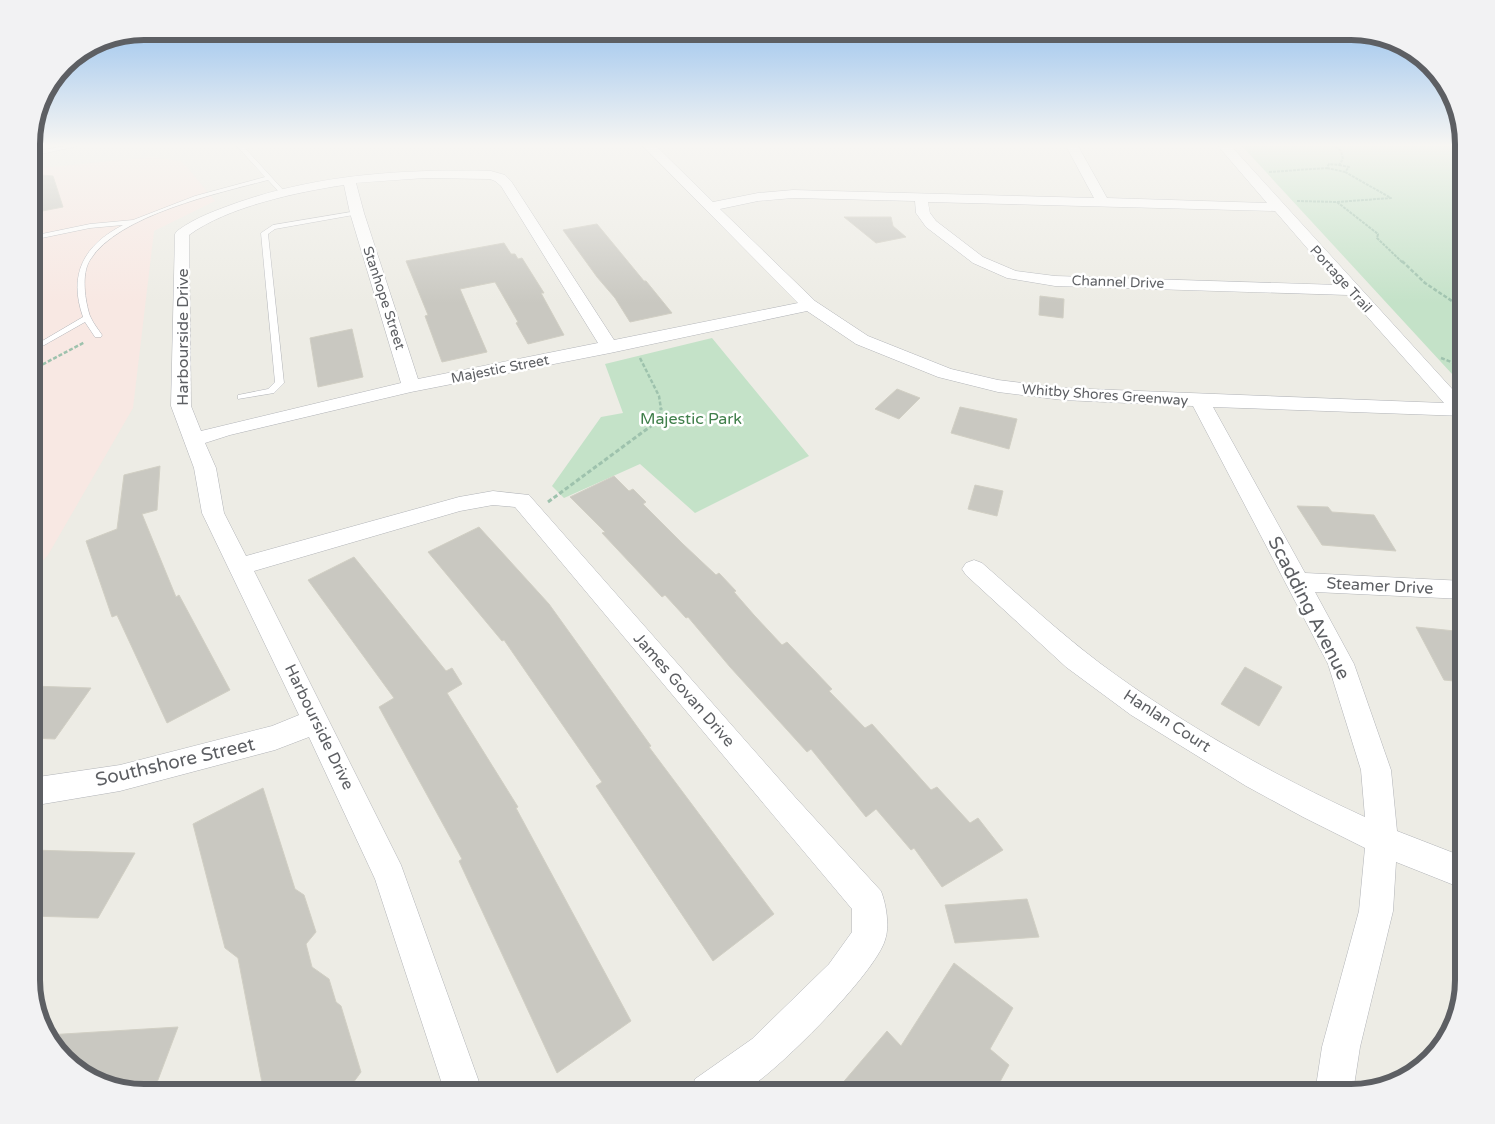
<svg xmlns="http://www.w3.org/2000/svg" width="1495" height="1124" font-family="'Varela Round',sans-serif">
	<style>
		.medical { fill: #f8e8e3 }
		.green { fill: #c4e2c8 }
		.building { fill: #c9c8c1; stroke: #d1cfc4 }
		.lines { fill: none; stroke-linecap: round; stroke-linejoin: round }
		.service-casing { stroke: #b2b4b8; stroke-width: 1 }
		.minor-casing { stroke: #b2b4b8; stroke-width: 1 }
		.path-far2 { stroke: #9ec2ad; stroke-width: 2; stroke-dasharray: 3 1; stroke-linecap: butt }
		.path-far1 { stroke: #9ec2ad; stroke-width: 2.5; stroke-dasharray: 4 2; stroke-linecap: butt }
		.path { stroke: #9ec2ad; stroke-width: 3; stroke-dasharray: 4.5 2.5; stroke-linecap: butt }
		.service { fill: #fff; fill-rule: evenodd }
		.minor { fill: #fff; fill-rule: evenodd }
		.labels { text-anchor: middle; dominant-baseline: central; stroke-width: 5; stroke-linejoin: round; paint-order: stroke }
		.far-street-label { font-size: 14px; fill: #5d5f63; stroke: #fff }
		.street-label { font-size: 16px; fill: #5d5f63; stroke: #fff }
		.park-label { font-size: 16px; fill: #407f4b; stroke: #fff }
		.near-street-label { font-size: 19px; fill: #5d5f63; stroke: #fff }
		.rim { fill: none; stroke: #5d5f63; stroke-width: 6 }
	</style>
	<rect width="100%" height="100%" fill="#edece5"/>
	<path class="medical" d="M152,157L180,161L186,166L215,201L154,231L133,408L48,555L32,573V169Z"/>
	<path class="green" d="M1242,146H1464V387Z
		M712,338L809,456L695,513L640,464L564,498L552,486L601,417L623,413L605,364Z"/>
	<path class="building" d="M41,175L53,176L63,207L32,213V179Z
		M844,217H891L893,226L906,237L876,243Z
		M597,224L644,281H646L672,313L630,322L615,298L597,277L563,230Z
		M504,243L511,254H515L518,259L522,258L544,293H541L564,335L528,344L516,323L518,322L495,282L460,289L487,352L442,362L425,316L428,315L406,261Z
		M1040,296L1064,299L1063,318L1039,315Z
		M352,329L363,377L318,387L310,338Z
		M897,389L920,398L899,419L875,409Z
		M960,407L1017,419L1009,449L951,433Z
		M160,466L157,510L142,514L176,597L179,595L230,690L167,723L117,615L112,617L86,541L117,529L124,475Z
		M614,476L629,491L633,489L646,502L643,504L683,544L716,575L719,573L736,591L734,592L754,615L782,645L787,642L811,667L832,689L829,691L865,728L872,724L931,790L937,787L970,823L978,818L1003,850L942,887L914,848L911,850L876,809L866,817L811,749L807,752L730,667L688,617L686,618L665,595L662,597L602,533L605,532L570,497Z
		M975,485L1003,491L997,516L968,509Z
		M1297,506L1328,507L1332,512L1374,515L1396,551L1322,545Z
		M479,527L549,604L651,746L649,747L774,914L713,961L596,786L602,782L504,640L502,641L428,552Z
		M354,557L446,671L452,668L462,684L447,693L518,807L516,808L631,1021L557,1073L459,861L462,859L379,707L394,698L308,580Z
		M1416,627L1455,631L1464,647V682L1444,680Z
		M1245,667L1282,687L1259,726L1221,704Z
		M31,686L91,688L55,739L31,738Z
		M263,788L295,889L304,895L316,932L306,944L312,967L329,979L336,1002L341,1006L361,1072L353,1083L337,1093H264L238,958L225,948L193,824Z
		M31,850L135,853L98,918L31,916Z
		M1027,899L1039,937L955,943L945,905Z
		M954,963L1013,1008L990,1049L1009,1065L994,1093H834L887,1031L901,1046Z
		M178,1027L153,1093H144L75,1069L47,1035Z"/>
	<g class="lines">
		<defs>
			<path id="service" d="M65,146H78L32,156V152Z
				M237,146H243L285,192V194H281L268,180C219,193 118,215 90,260C81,274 85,301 90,316C93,323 98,329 102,335L101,337H95L85,322L32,352V347L83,317C68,274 84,245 123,225L90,228L32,240V236L90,224L133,220L195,196L265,177Z
				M357,211L359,212V214L275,229L268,234L284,383L274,393L238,399V395L268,389L275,382L261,233L273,225Z"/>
			<path id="minor" d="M643,146H656L713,202L758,193L793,190L1094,198L1066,146H1078L1107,198L1267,203L1218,146H1231L1464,402V416L1213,407L1305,573L1464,581V599L1315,592L1354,664L1391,770L1397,831L1464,857V889L1396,862L1393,911L1360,1047L1353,1092L1315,1093L1322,1047L1359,911L1365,848L1303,817L1246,786L1131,715L1066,667L966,575L962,569L966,563L974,560L982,563C1021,597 1060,633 1101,664C1182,724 1273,775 1365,817L1361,770L1328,664L1193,406L1063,400L998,392L938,377L856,344L807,311L610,353L411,392L230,435L205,443L216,468L224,513L246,556L459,497L493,491L529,495L795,797L881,891C886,904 890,926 885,940C875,974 775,1074 743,1092C736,1095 700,1093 690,1093L695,1079L752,1039L829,964L852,932V909L515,507L493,505L460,511L254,571L401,865L483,1093H445L375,879L309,737L275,750L120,791L31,806V778L120,765L272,726L299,715L202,513L194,468L171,406L175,234L177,231C196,217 217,210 239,202C321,174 405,169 491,171L505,175L511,181L614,340L798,303ZM425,178L490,179L495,181L501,186L598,343L418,379L364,213L356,183ZM344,185L350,213L401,383L201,431L191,406L189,235C227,207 297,192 344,185ZM793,198L915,201L916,213L926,227L973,263L1007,278L1055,286L1348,295L1444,403L1063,388L998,380L951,369L868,336L815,301L720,209L758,201ZM928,202L1275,211L1339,285L1055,276L1016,271L983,257L936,221L930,213Z"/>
		</defs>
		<use href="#service" class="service-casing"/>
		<use href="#minor" class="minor-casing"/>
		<path class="path-far2" d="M1327,168L1345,172L1349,167L1339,165
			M1269,172L1327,168L1329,164L1339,165L1343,159L1341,151L1335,146
			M1297,201L1337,202L1391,198L1345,172
			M1337,202L1378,234L1377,238L1403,263"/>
		<path class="path-far1" d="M1402,261L1425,283L1464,309
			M640,358L659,396L661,409
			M1441,358L1464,367
			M32,370L85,342"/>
		<path class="path" d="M548,502L651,426L661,412V408"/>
		<use href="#service" class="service"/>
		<use href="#minor" class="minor"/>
	</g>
	<linearGradient id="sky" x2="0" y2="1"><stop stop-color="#91beed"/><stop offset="0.48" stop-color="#f7f6f3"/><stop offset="1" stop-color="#f7f6f3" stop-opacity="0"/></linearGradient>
	<rect width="1495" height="303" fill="url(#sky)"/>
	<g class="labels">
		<g class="far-street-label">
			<text transform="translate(1341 279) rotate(48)">Portage Trail</text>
			<text transform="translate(1118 282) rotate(2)">Channel Drive</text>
			<text transform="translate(384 298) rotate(72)">Stanhope Street</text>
			<text transform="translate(500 369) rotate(-11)">Majestic Street</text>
			<text transform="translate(1105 395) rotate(4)">Whitby Shores Greenway</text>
		</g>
		<g class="street-label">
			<text transform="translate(183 337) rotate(-90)">Harbourside Drive</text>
			<text transform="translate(1380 586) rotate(3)">Steamer Drive</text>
			<text transform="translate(684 690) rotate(49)">James Govan Drive</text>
			<text transform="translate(1167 721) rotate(33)">Hanlan Court</text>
			<text transform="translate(319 727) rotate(64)">Harbourside Drive</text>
		</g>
		<g class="park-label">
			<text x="691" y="419">Majestic Park</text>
		</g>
		<g class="near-street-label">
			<text transform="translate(1309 608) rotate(63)">Scadding Avenue</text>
			<text transform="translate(175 762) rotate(-13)">Southshore Street</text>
		</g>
	</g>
	<path d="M0 0H1495V1124H0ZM144 40H1351A104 104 0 0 1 1455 144V980A104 104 0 0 1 1351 1084H144A104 104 0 0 1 40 980V144A104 104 0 0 1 144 40Z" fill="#f2f2f3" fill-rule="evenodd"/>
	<path class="rim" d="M144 40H1351A104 104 0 0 1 1455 144V980A104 104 0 0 1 1351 1084H144A104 104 0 0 1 40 980V144A104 104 0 0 1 144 40Z"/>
</svg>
